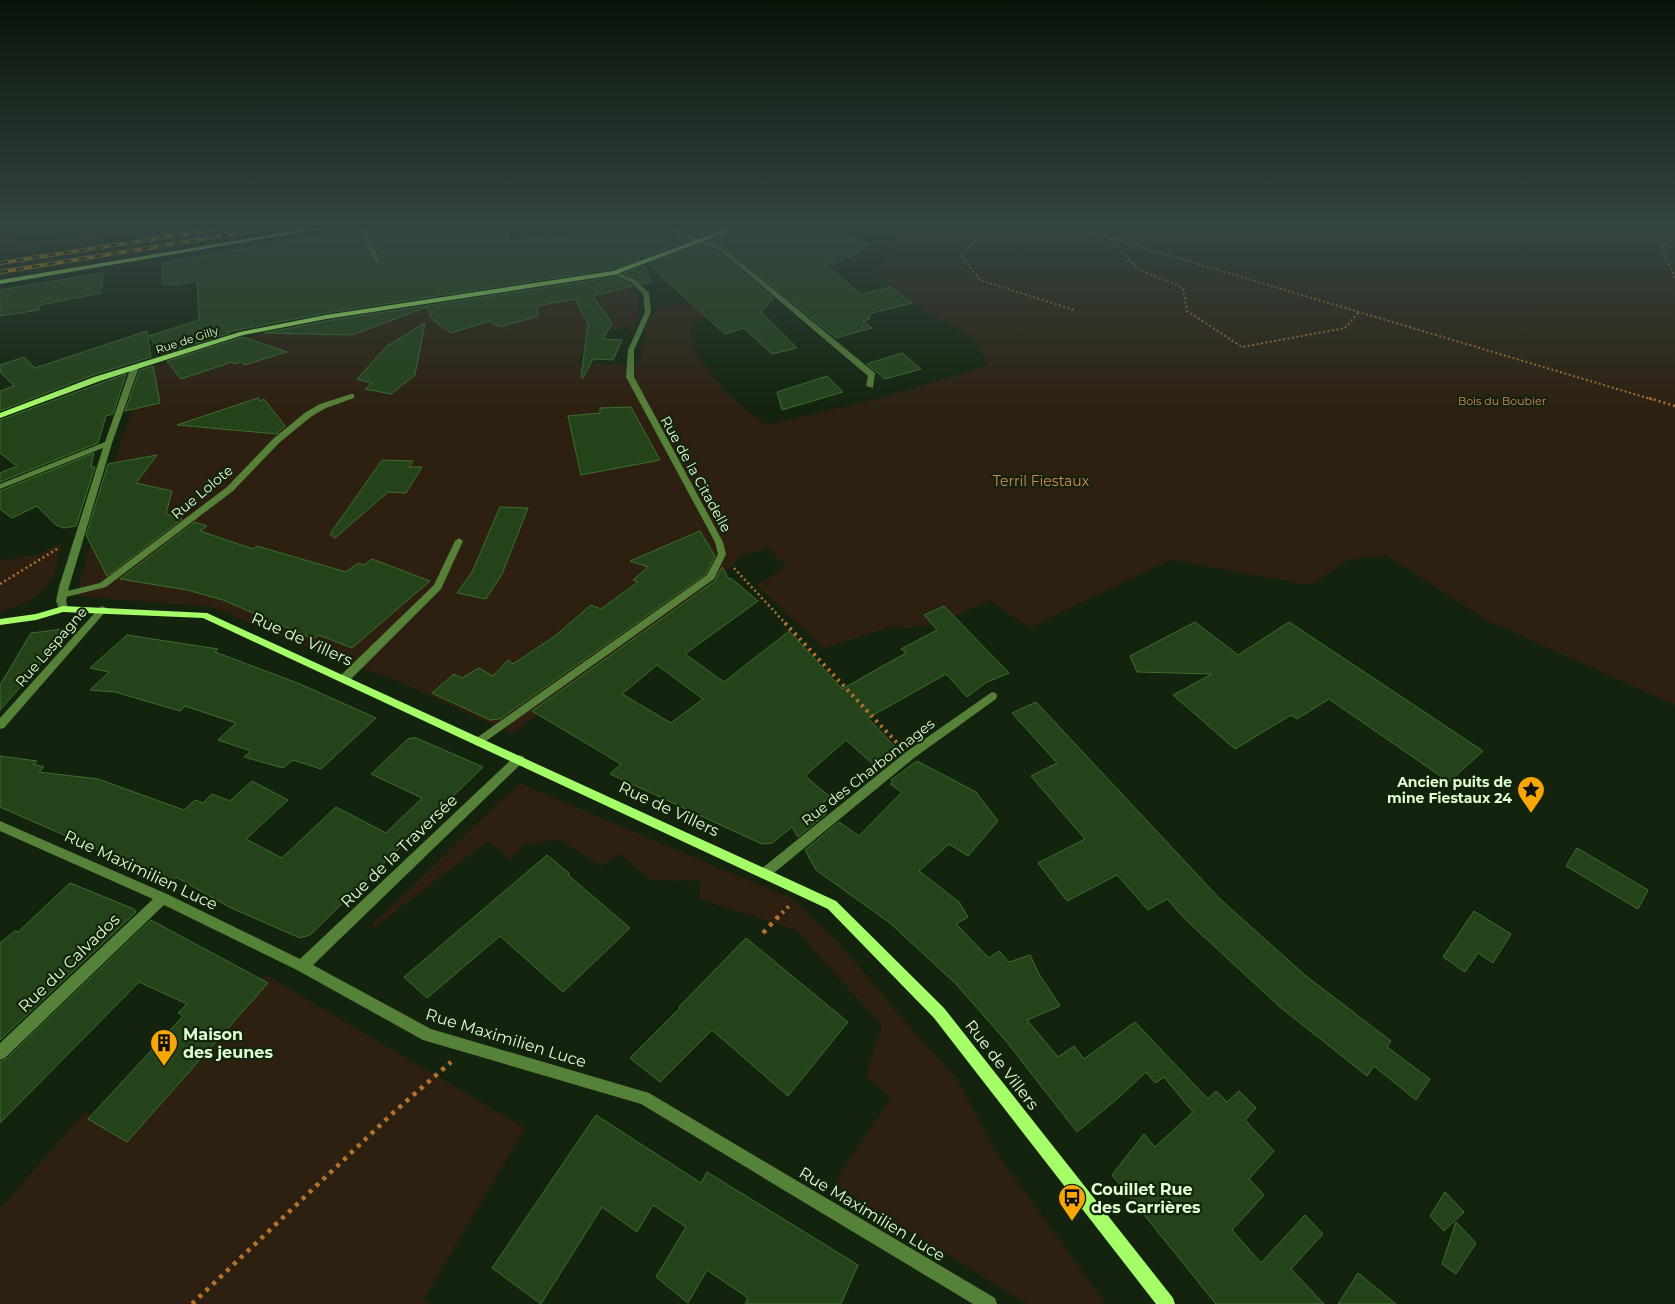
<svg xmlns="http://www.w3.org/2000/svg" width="1675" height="1304" font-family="Montserrat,sans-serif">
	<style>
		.green { fill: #2d2011 }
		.building { fill: #24431a; stroke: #3c6f2c; fill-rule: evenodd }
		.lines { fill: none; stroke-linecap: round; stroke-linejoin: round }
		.path-far3 { stroke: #b3732f; stroke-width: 2; stroke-dasharray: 2 2.5; stroke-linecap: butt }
		.path-far2 { stroke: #b3732f; stroke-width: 2.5; stroke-dasharray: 2 3; stroke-linecap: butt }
		.path-far1 { stroke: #b3732f; stroke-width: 4; stroke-dasharray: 2.5 4.5; stroke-linecap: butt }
		.path { stroke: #b3732f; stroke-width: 4.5; stroke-dasharray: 4 5.5; stroke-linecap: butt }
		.lane { fill: #568139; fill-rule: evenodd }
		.street { fill: #568139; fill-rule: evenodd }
		.secondary { fill: #a5fe68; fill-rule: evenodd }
		.rail-casing { stroke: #f8a702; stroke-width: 4 }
		.rail { stroke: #13230e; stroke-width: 2.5; stroke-dasharray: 8; stroke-linecap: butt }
		.labels { text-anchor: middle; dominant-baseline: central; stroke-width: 4.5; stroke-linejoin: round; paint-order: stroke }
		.far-street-label { font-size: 11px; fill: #dfffd0; stroke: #13230e }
		.far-park-label { font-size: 11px; fill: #de865c; stroke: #13230e }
		.street-label { font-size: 14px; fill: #dfffd0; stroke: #13230e }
		.park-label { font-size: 14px; fill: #de865c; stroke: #13230e }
		.poi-label { font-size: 14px; font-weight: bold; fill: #dfffd0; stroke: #13230e; text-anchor: end }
		.near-street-label { font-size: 16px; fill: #dfffd0; stroke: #13230e }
		.near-poi-label { font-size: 16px; font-weight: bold; fill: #dfffd0; stroke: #13230e; text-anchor: start }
	</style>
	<rect width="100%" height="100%" fill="#13230e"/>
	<path class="green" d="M0,228H12L2,237L18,235L17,244L136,228H180L0,253Z
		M901,228H1675V705L1488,621L1388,556L1350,559L1311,585L1170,560L1029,628L990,600L942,622L911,628L891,627L823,648L757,585L787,567L768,549L742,555L727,571L565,691L513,734L398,681L312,650L212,607L77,596C96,518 119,442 148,368L262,333L346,317L617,277C644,297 642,308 632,338L629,327L590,333L578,364H623L638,367L648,319L659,308L720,295L735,310L690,322L695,353L728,394L766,425L878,399L987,366L979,344L969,336L906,300L886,280L872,278C885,262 889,244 901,228Z
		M62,543C58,555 57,570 51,581C44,596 15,609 0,611V561L39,554Z
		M519,783L793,899L840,944L914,1032L955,1076L998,1155L1106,1304H1027L837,1186L836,1179L891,1098L866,1076L882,1026L796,930L699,899L701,881L649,880L620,853L601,866L559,839L524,845L510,860L488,841L374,928L371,926Z
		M266,975L525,1128L424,1299L433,1304H0V1209L85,1112L125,1135Z"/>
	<path class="building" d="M366,228H507L509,242L552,233L558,237L607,228H669L675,235L688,241L642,258L638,255L640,259L613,269L326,313L227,332L230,333L162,354L149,336L199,320L197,281L177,285L162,284V263L357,229L372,262L380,263L382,260Z
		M680,228H723L700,237Z
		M740,228H830L868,244L853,256L825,265L861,294L891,287L912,303L869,314L871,316L867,317L870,319L863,321L872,328L836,338L728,250L710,241Z
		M699,245L722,255L773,298L761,312L797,348L772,354L744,328L725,334L648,264Z
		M644,266L652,282L642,284L624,273Z
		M103,273L101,293L40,305L39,310L0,316V290Z
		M614,277L633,286L593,296L612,323L603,339L622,340L613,360L593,359L583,378L581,377L588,324L575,299L537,306L538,316L500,327L489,321L451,333L432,319L427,307L352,335L264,333L326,321Z
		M425,323L415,375L391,394L365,389L372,383L357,379L387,346Z
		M147,331L151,357L93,375L0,411V391L14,386L0,372V365L24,357L35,368Z
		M243,337L287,352L244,365L241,362L234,364L232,362L181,379L167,361Z
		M902,353L921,369L885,379L867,364Z
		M153,366L160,403L125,411L140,370Z
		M126,374L113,414L106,416L98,443L0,482V473L17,466L0,453V420Z
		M827,376L843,392L782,410L777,392Z
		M258,398L260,401L264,399L285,426L277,434L177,425Z
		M631,407L660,460L581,475L568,416L600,413V408Z
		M94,453L91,467H95L76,526L64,528L56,525L37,506L12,518L0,509V491Z
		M157,455L136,483L172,491L166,514L182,519L107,576L86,535L108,464Z
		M382,460L413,461L409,467H422L406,493L388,492L335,538L330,534Z
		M500,507L528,508L502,574L486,599L457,593L472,572Z
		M195,522L207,526L200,531L253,549L257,546L346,572L358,563L364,565L372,559L430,581L352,648L319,635L313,639L223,600L187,590L120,579Z
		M700,531L715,556L706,574L500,719L490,720L432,693L454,674L462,678L479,668L493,676L508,660L513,664L555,636L591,605L601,609L638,582L633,580L648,567L630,561Z
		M722,567L729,579L731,578L758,601L685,654L724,682L789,631L842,689L906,653L901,649L937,630L924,615L944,606L1009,673L985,683L967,697L946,674L868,718L897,749L875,766L846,740L805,776L830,797L818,807L827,813L798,837L792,827L772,843L762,844L610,774L621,764L532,711L715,581ZM657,665L703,699L671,723L622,694Z
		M1195,622L1238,655L1289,622L1483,751L1449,782L1329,699L1297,719L1291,715L1235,749L1173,695L1212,674L1137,672L1130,656Z
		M72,628L0,710V685L31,633Z
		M127,635L218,649L215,652L300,684L376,718L321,769L293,760L283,768L244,757L251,751L218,740L236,723L185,706L180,711L115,692L90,690L109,672L90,668Z
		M1036,702L1220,899L1306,976L1391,1041L1387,1047L1430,1079L1416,1100L1374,1066L1367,1076L1280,1007L1187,921L1167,899L1148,910L1117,875L1067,901L1038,863L1085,839L1031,776L1057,763L1012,713Z
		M414,737L483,767L310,935L300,938L229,907L176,877L171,882L0,807V756L37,761L33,764L44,767L39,772L98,779L184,810L195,800L203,803L212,794L230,801L252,781L288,800L246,839L282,858L336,807L386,833L422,798L371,774L409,738L412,739Z
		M917,761L976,792L998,821L968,856L949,844L919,871L959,902L968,917L956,924L989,958L999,951L1009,962L1030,955L1039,974L1060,1006L1027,1020L1058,1057L1074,1046L1084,1059L1135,1022L1208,1099L1216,1091L1227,1102L1239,1091L1256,1108L1245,1120L1274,1151L1249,1179L1264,1195L1232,1230L1261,1263L1305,1215L1323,1234L1291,1269L1324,1304H1216L1112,1175L1144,1134L1155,1147L1193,1112L1164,1077L1155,1083L1146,1072L1117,1099L1077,1132L1006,1041L956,984L890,923L816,870L805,850L839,822L859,836L902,792L890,784L893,782L891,780Z
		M1577,848L1648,890L1638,909L1566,866Z
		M547,855L570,874L568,875L630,928L563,992L500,936L427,998L404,977Z
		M70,883L134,909L136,912L0,1040V943L15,931L18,932Z
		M1474,911L1511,934L1493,963L1478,953L1465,972L1443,957Z
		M151,920L268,983L127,1142L88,1119L183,1016L178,1013L187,1004L139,982L0,1123V1062L6,1059Z
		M746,938L848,1022L788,1096L712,1030L660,1082L630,1058L680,1008L679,1007Z
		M596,1115L701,1183L707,1172L858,1265L841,1304H745L748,1298L707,1270L688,1303L656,1277L686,1227L653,1205L637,1232L602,1207L541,1304L492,1268Z
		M1445,1192L1464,1212L1444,1231L1430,1216Z
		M1456,1222L1476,1243L1456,1274L1442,1264Z
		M1358,1273L1396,1304H1338Z"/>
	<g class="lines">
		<path class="path-far3" d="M994,228L984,232L961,255L980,280L1074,310
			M1077,228L1654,400
			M1107,236L1138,269L1183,288L1187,311L1242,347L1345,328L1359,312
			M1675,237L1661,246L1675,278
			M1661,246L1675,247"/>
		<path class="path-far2" d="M1649,398L1675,406
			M734,568L786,624
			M0,584L57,549"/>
		<path class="path-far1" d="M785,623L898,744
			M777,918L791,904"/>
		<path class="path" d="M763,933L778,917
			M192,1304L394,1112L451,1062"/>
		<path class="lane" d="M351,394H354V398L326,408L312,416L280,442L233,491L106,587L62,598L59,597L57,595L59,593L100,583L227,487L274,438L306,412L320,404Z
			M459,538L463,541L441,589L349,681H341L340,678L341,675L434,585L455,541Z"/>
		<path class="street" d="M358,228H364L380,261L379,262L374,261Z
			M671,228H677L680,232L720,246L727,251L875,373L873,388L866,386L868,376L723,253C708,242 682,243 671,228Z
			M614,271L635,280L649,293L651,312L634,350V377L723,542L726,554L714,579L479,746L475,745L474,742L475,739L707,575L718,554L715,542L626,377L628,350L645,312L643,294L631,282L612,274L611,273Z
			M135,365L139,367L112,443L69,587L66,601L68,609L66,611H60L56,601L59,587L103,448L0,489V484L105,442L131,367Z
			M103,606L108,609L106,611L4,728L0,729V718L100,607Z
			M992,692L996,693L997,696L996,699L914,758L769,877L765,878L761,877L759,873L761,869L906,752Z
			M519,755L523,756L525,759L523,762L313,965L431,1029L649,1093L995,1298L997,1304H973L641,1104L423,1040L297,970L164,905L5,1058L0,1060V1043L153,899L0,831V821L167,894L300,959L515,756Z"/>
		<path class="secondary" d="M312,228H326L0,284V280Z
			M729,228H738L614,275L326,319L243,335L100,381L0,418V413L94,377L240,332L326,315L613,271Z
			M63,606L207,613L836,901L944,1008L1173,1298L1175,1304H1156L934,1018L828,909L203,618L63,612L36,620L0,625V619L36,614Z"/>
		<defs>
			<path id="rail" d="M0,263L224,228
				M0,272L272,228"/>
		</defs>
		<use href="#rail" class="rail-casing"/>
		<use href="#rail" class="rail"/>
	</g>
	<linearGradient id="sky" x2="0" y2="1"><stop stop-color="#0a1308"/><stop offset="0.55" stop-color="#334541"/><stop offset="1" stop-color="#334541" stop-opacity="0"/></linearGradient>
	<rect width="1675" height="411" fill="url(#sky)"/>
	<defs>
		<symbol id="sight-pin" viewBox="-11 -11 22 30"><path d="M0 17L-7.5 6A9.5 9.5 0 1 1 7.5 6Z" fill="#f8a702" stroke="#13230e"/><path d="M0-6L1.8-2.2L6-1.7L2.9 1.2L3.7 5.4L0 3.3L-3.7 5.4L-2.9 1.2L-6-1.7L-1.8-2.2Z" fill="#111"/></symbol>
		<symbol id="building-pin" viewBox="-11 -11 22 30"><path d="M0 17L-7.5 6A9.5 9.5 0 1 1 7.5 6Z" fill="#f8a702" stroke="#13230e"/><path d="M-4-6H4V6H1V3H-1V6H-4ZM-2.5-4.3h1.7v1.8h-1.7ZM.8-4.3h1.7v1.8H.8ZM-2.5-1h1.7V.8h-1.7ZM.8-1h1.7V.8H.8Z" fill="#111"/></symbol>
		<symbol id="bus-pin" viewBox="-11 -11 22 30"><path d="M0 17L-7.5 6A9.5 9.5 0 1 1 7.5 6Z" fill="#f8a702" stroke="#13230e"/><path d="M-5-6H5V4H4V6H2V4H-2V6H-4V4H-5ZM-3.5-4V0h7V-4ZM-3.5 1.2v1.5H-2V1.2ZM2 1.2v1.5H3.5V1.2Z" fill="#111"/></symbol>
	</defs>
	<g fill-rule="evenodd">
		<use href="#sight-pin" x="1515" y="774" width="32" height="43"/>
		<use href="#building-pin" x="148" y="1027" width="32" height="43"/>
		<use href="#bus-pin" x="1056" y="1182" width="32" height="43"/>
	</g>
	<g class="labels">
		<g class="far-street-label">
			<text transform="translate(187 340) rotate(-18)">Rue de Gilly</text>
		</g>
		<g class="far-park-label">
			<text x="1502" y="401">Bois du Boubier</text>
		</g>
		<g class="street-label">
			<text transform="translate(696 474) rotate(61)">Rue de la Citadelle</text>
			<text transform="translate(202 492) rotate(-40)">Rue Lolote</text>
			<text transform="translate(51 647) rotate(-49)">Rue Lespagne</text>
			<text transform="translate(868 772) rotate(-38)">Rue des Charbonnages</text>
		</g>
		<g class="park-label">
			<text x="1041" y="481">Terril Fiestaux</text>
		</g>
		<g class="poi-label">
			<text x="1512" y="782">Ancien puits de<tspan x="1512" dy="16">mine Fiestaux 24</tspan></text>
		</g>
		<g class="near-street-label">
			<text transform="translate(302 639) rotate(24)">Rue de Villers</text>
			<text transform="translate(669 809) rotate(25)">Rue de Villers</text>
			<text transform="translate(399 851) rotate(-44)">Rue de la Traversée</text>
			<text transform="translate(141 870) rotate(25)">Rue Maximilien Luce</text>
			<text transform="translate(69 963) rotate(-44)">Rue du Calvados</text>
			<text transform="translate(506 1038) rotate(17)">Rue Maximilien Luce</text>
			<text transform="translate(1002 1065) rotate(52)">Rue de Villers</text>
			<text transform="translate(872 1214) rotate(31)">Rue Maximilien Luce</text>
		</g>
		<g class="near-poi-label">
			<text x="183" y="1034">Maison<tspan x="183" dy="18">des jeunes</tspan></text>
			<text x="1091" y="1189">Couillet Rue<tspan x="1091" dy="18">des Carrières</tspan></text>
		</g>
	</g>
</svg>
